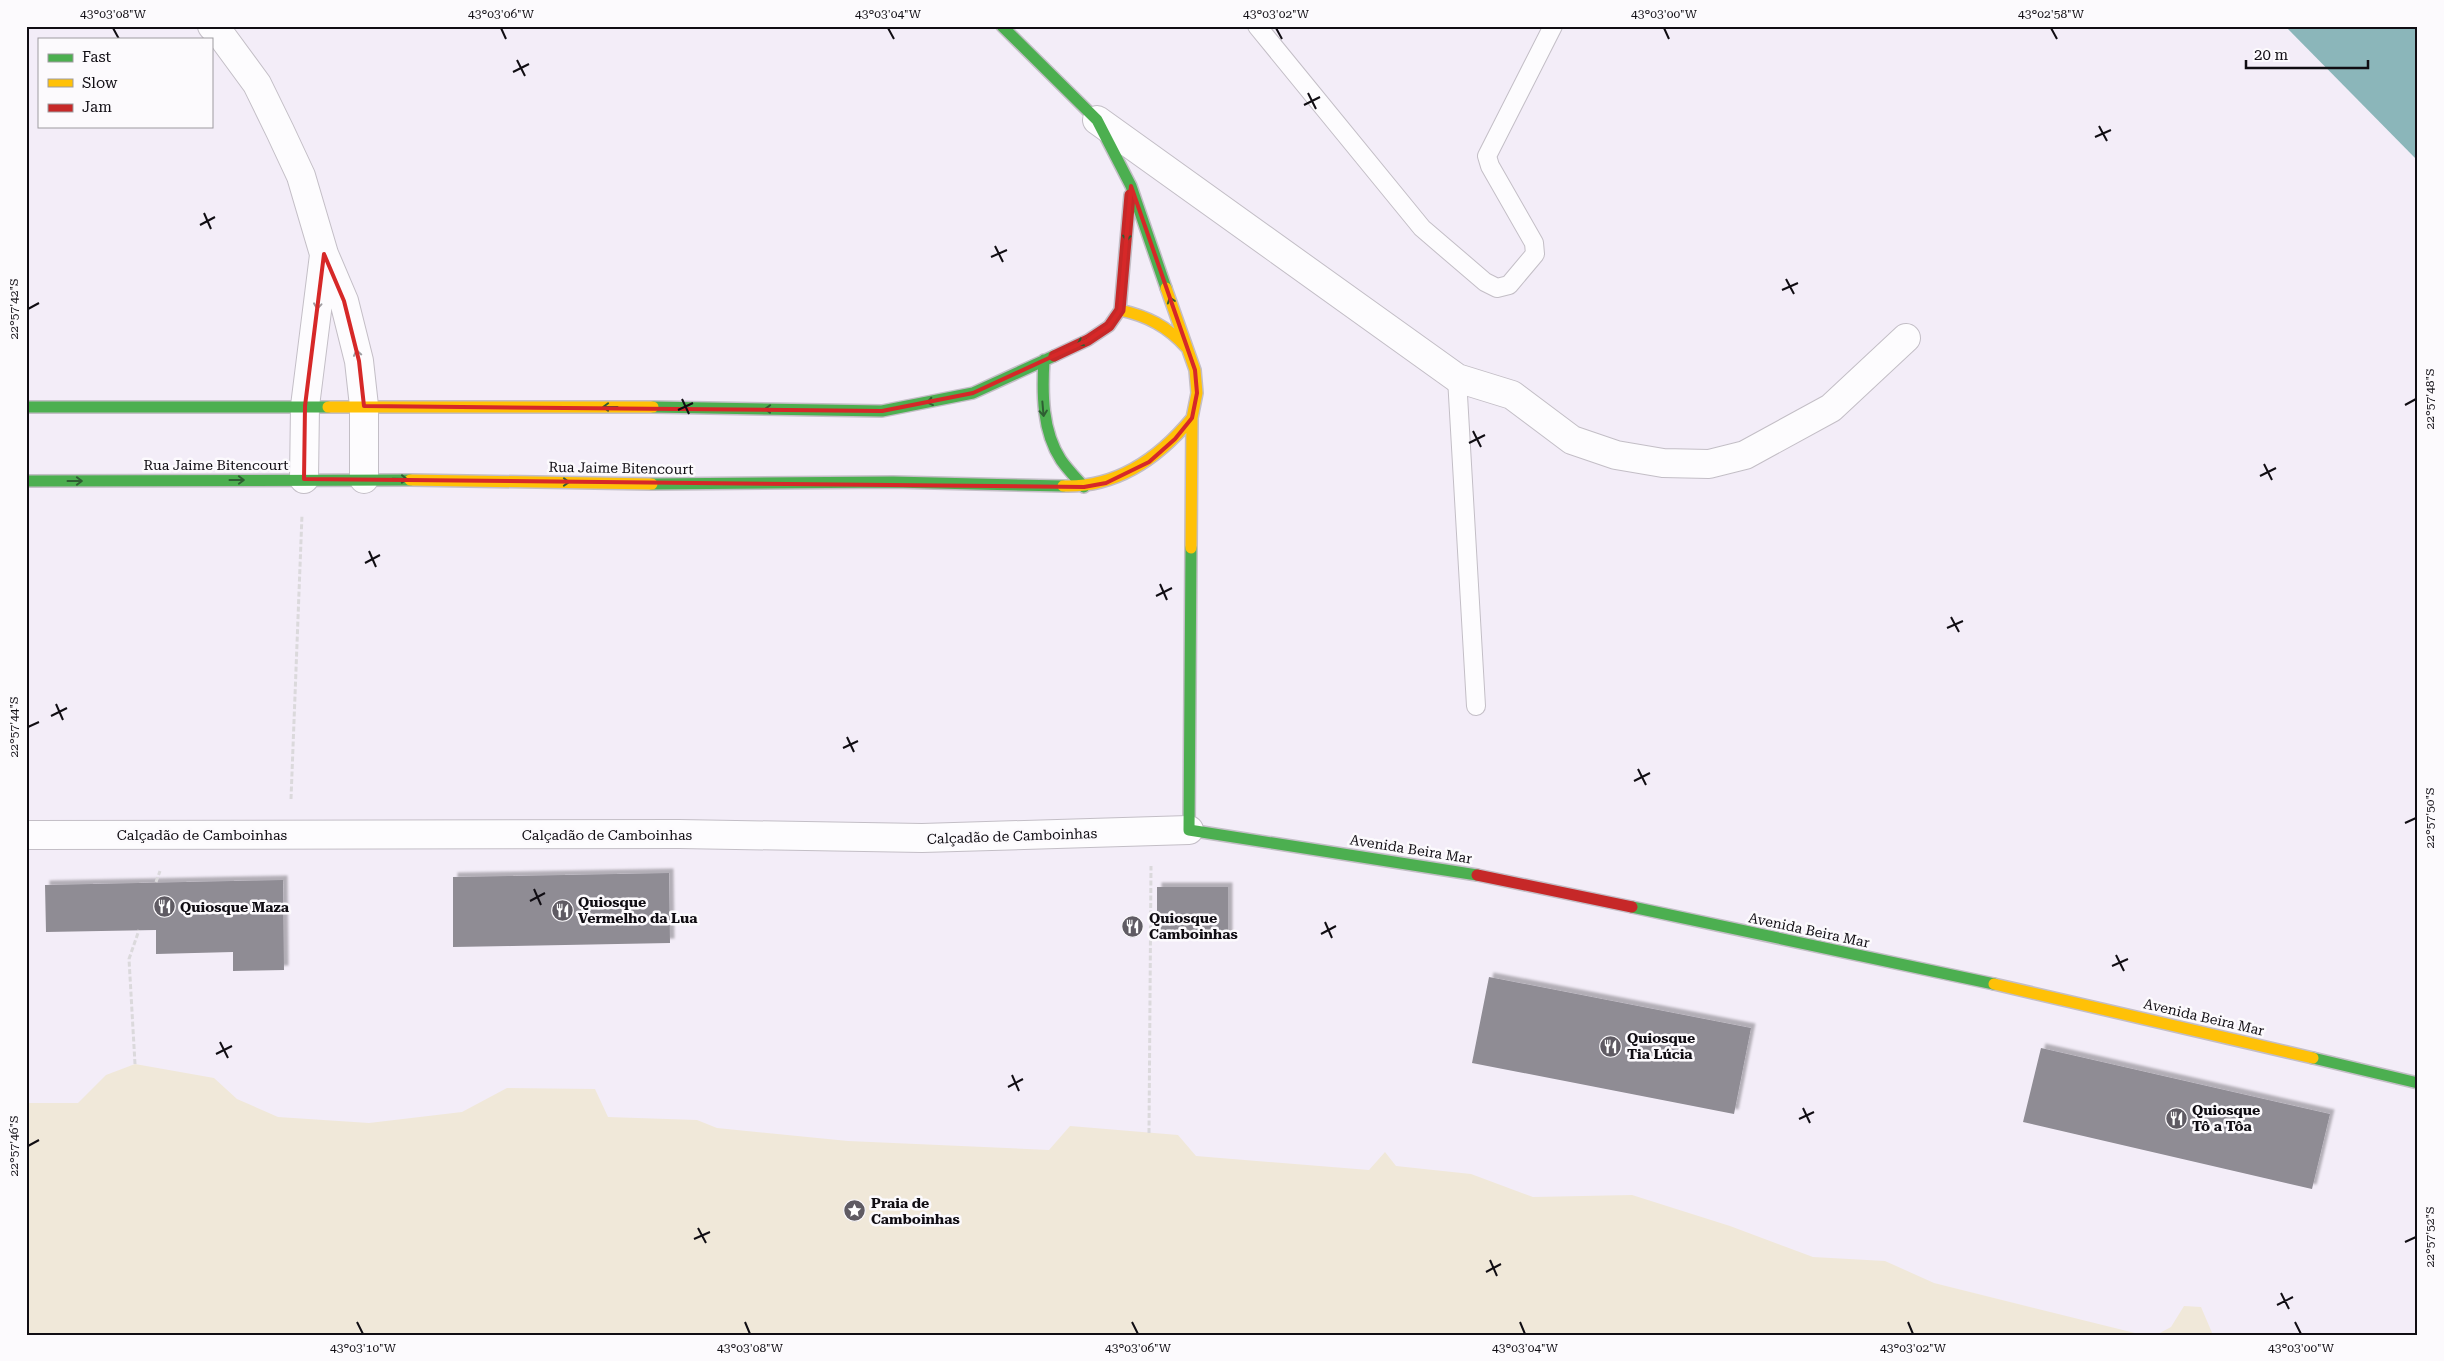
<svg xmlns="http://www.w3.org/2000/svg" width="2444" height="1361" font-family="'Roboto Serif',serif">
	<style>
		.sand { fill: #f0e8d9 }
		.water { fill: #8bb6ba }
		.building { fill: #8f8c94; filter: url(#shadow) }
		.lines { fill: none; stroke-linecap: round; stroke-linejoin: round }
		.lane-casing { stroke: #c3bec6; stroke-width: 20 }
		.street-casing { stroke: #c3bec6; stroke-width: 30 }
		.fast-casing { stroke: #c3bec6; stroke-width: 14 }
		.slow-casing { stroke: #c3bec6; stroke-width: 14 }
		.jam-casing { stroke: #c3bec6; stroke-width: 14 }
		.path { stroke: #dbd9dc; stroke-width: 3; stroke-dasharray: 5 2.5; stroke-linecap: butt }
		.lane { stroke: #fdfcfe; stroke-width: 18 }
		.street { stroke: #fdfcfe; stroke-width: 28 }
		.fast { stroke: #4caf50; stroke-width: 11 }
		.slow { stroke: #ffc107; stroke-width: 11 }
		.jam { stroke: #c62828; stroke-width: 11 }
		.oneway { stroke: #2e5e32 }
		.oneway2 { stroke: #9e9ca0 }
		.marked { fill: none; stroke: #d62828; stroke-width: 4; stroke-linejoin: round }
		.ticks { fill: none; stroke: #100d13; stroke-width: 2 }
		.labels { text-anchor: middle; dominant-baseline: central; stroke-width: 5; stroke-linejoin: round; paint-order: stroke }
		.street-label { font-size: 14px; fill: #100d13; stroke: #fcfafd }
		.poi-label { font-size: 14px; font-weight: bold; fill: #100d13; stroke: #fcfafd; text-anchor: start }
		.neatline { fill: none; stroke: #100d13; stroke-width: 2 }
		.ticks-label { font-size: 12px; text-anchor: middle; fill: #100d13 }
	</style>
	<defs>
		<filter id="shadow"><feDropShadow dx="4.5" dy="-4.5" stdDeviation="1" flood-color="#0004"/></filter>
	</defs>
	<rect width="100%" height="100%" fill="#f3edf8"/>
	<path class="sand" d="M135,1064L214,1078L237,1099L278,1117L369,1123L462,1112L507,1088L595,1089L608,1117L697,1120L717,1128L848,1141L1049,1150L1070,1126L1178,1135L1196,1156L1369,1170L1385,1152L1396,1166L1471,1174L1533,1197L1632,1195L1730,1226L1813,1257L1885,1261L1934,1283L2143,1335H26V1103H78L106,1075Z
		M2184,1306L2201,1307L2213,1335H2156L2171,1327Z"/>
	<path class="water" d="M2285,26H2418V161Z"/>
	<path class="building" d="M669,873L670,943L453,947V877Z
		M283,880L284,970L233,971V952L156,954V930L46,932L45,885Z
		M1157,887H1228V939H1157Z
		M1489,977L1751,1028L1734,1114L1472,1063Z
		M2041,1048L2330,1114L2312,1189L2023,1122Z"/>
	<g class="lines">
		<defs>
			<path id="lane" d="M1257,26L1422,228L1485,282L1497,288L1509,285L1535,254L1534,243L1490,166L1487,156L1553,26
				M1457,378L1476,706"/>
			<path id="street" d="M212,26L224,39L257,84L280,131L301,176L324,254L344,301L359,361L364,406V479
				M1097,120L1457,378L1512,395L1572,440L1616,455L1663,463L1709,464L1745,455L1831,408L1906,338
				M304,479L305,406L324,255
				M26,835L679,834L922,838L1189,830"/>
			<path id="fast" d="M1002,26L1097,120L1131,186L1166,288
				M1044,360C1042,393 1042,431 1061,460C1068,470 1076,478 1084,487
				M26,407H328
				M653,407L882,411L973,393L1054,356
				M26,481L410,480
				M652,484L893,482L1063,486
				M1191,548L1189,830L1477,875
				M1632,907L1994,984
				M2313,1058L2418,1083"/>
			<path id="slow" d="M1166,288L1195,370L1197,393L1192,418L1191,548
				M1120,310C1147,316 1167,326 1186,347
				M328,407H653
				M410,480L652,484
				M1063,486C1117,488 1159,458 1192,418
				M1994,984L2313,1058"/>
			<path id="jam" d="M1054,356L1088,340L1109,326L1120,310L1130,195
				M1477,875L1632,907"/>
		</defs>
		<use href="#lane" class="lane-casing"/>
		<use href="#street" class="street-casing"/>
		<use href="#fast" class="fast-casing"/>
		<use href="#slow" class="slow-casing"/>
		<use href="#jam" class="jam-casing"/>
		<path class="path" d="M291,799L302,515
			M156,882L160,871
			M135,1064L129,959L139,930
			M1149,1133L1151,866"/>
		<use href="#lane" class="lane"/>
		<use href="#street" class="street"/>
		<use href="#fast" class="fast"/>
		<use href="#slow" class="slow"/>
		<use href="#jam" class="jam"/>
	</g>
	<defs><path id="oneway-shaft" d="M-6 0H5M1.5-3L5.5 0L1.5 3" fill="none" stroke-width="1.6" stroke-linecap="round" stroke-linejoin="round" transform="scale(1.25)"/></defs>
	<g class="oneway">
		<use href="#oneway-shaft" transform="translate(1127 234) rotate(95)"/>
		<use href="#oneway-shaft" transform="translate(1172 304) rotate(-109)"/>
		<use href="#oneway-shaft" transform="translate(1084 341) rotate(154)"/>
		<use href="#oneway-shaft" transform="translate(934 401) rotate(168)"/>
		<use href="#oneway-shaft" transform="translate(610 407) rotate(-180)"/>
		<use href="#oneway-shaft" transform="translate(772 409) rotate(-179)"/>
		<use href="#oneway-shaft" transform="translate(1043 409) rotate(85)"/>
		<use href="#oneway-shaft" transform="translate(400 479) rotate(1)"/>
		<use href="#oneway-shaft" transform="translate(237 480)"/>
		<use href="#oneway-shaft" transform="translate(75 481)"/>
		<use href="#oneway-shaft" transform="translate(562 482) rotate(1)"/>
	</g>
	<g class="oneway2">
		<use href="#oneway-shaft" transform="translate(318 302) rotate(97)"/>
		<use href="#oneway-shaft" transform="translate(358 357) rotate(-102)"/>
	</g>
	<path class="marked" d="M1131,186L1195,370L1197,393L1192,418L1175,439L1149,462L1106,483L1084,487L304,479L305,406L324,254L344,301L359,361L364,406L882,411L973,393L1088,340L1109,326L1120,310Z"/>
	<path class="ticks" d="M113,28L119,39M501,28L506,39M888,28L894,39M1276,28L1282,39M1664,28L1669,39M2051,28L2057,39M517,60L525,76M513,72L529,64M1308,93L1316,109M1304,105L1320,97M2099,126L2107,141M2095,137L2111,130M204,213L211,229M200,225L215,217M995,246L1003,262M991,257L1007,250M1786,279L1794,294M1782,290L1798,283M28,309L39,303M682,399L689,414M2405,405L2416,399M678,410L693,403M1473,431L1481,447M1469,443L1485,435M2264,464L2272,480M2260,476L2276,468M369,551L376,567M365,563L380,555M1160,584L1167,600M1156,596L1172,588M1951,617L1959,632M1947,628L1963,621M56,704L63,720M51,716L67,708M28,727L39,722M847,737L854,752M843,748L858,741M1638,769L1646,785M1634,781L1650,773M2405,823L2416,818M534,889L541,905M530,901L545,893M1325,922L1332,938M1321,934L1336,926M2116,955L2124,971M2112,966L2128,959M220,1042L228,1058M216,1054L232,1046M1012,1075L1019,1091M1008,1087L1023,1079M1803,1108L1810,1123M1799,1119L1814,1112M28,1146L39,1140M698,1228L706,1243M694,1239L710,1232M2405,1242L2416,1237M1490,1260L1497,1276M1486,1272L1501,1264M2281,1293L2289,1309M2277,1305L2293,1297M357,1322L363,1334M745,1322L750,1334M1132,1322L1138,1334M1520,1322L1525,1334M1908,1322L1913,1334M2295,1322L2301,1334"/>
	<defs>
		<symbol id="restaurant-disc" viewBox="-11 -11 22 22"><circle r="9.5" fill="#5f5b63" stroke="#fcfafd"/><path d="M-5-6h1v4h1v-4h1v4h1v-4h1v5L-1.5 .5V6h-2V.5L-5-1ZM5-6V6H3V1.5H1.5Q1.5-4 5-6Z" fill="#fff"/></symbol>
		<symbol id="sight-disc" viewBox="-11 -11 22 22"><circle r="9.5" fill="#5f5b63" stroke="#fcfafd"/><path d="M0-6L1.8-2.2L6-1.7L2.9 1.2L3.7 5.4L0 3.3L-3.7 5.4L-2.9 1.2L-6-1.7L-1.8-2.2Z" fill="#fff"/></symbol>
	</defs>
	<g fill-rule="evenodd">
		<use href="#restaurant-disc" x="152" y="894" width="25" height="25"/>
		<use href="#restaurant-disc" x="550" y="898" width="25" height="25"/>
		<use href="#restaurant-disc" x="1120" y="914" width="25" height="25"/>
		<use href="#restaurant-disc" x="1598" y="1034" width="25" height="25"/>
		<use href="#restaurant-disc" x="2164" y="1106" width="25" height="25"/>
		<use href="#sight-disc" x="842" y="1198" width="25" height="25"/>
	</g>
	<g class="labels">
		<g class="street-label">
			<text x="216" y="465">Rua Jaime Bitencourt</text>
			<text transform="translate(621 468) rotate(1)">Rua Jaime Bitencourt</text>
			<text x="202" y="835">Calçadão de Camboinhas</text>
			<text x="607" y="835">Calçadão de Camboinhas</text>
			<text transform="translate(1012 836) rotate(-2)">Calçadão de Camboinhas</text>
			<text transform="translate(1411 849) rotate(9)">Avenida Beira Mar</text>
			<text transform="translate(1809 930) rotate(12)">Avenida Beira Mar</text>
			<text transform="translate(2204 1017) rotate(13)">Avenida Beira Mar</text>
		</g>
		<g class="poi-label">
			<text x="578" y="902">Quiosque<tspan x="578" dy="16">Vermelho da Lua</tspan></text>
			<text x="180" y="907">Quiosque Maza</text>
			<text x="1149" y="918">Quiosque<tspan x="1149" dy="16">Camboinhas</tspan></text>
			<text x="1627" y="1038">Quiosque<tspan x="1627" dy="16">Tia Lúcia</tspan></text>
			<text x="2192" y="1110">Quiosque<tspan x="2192" dy="16">Tô a Tôa</tspan></text>
			<text x="871" y="1203">Praia de<tspan x="871" dy="16">Camboinhas</tspan></text>
		</g>
	</g>
	<rect width="2444" height="1361" fill="none" stroke="#fcfafd" stroke-width="55"/>
	<rect x="38" y="38" width="175" height="90" fill="#fcfafd" stroke="#9e9b9f"/>
	<rect x="48" y="54" width="25" height="8" fill="#4caf50" stroke="#9e9b9f"/>
	<text x="82" y="62" font-size="15" fill="#100d13">Fast</text>
	<rect x="48" y="79" width="25" height="8" fill="#ffc107" stroke="#9e9b9f"/>
	<text x="82" y="88" font-size="15" fill="#100d13">Slow</text>
	<rect x="48" y="104" width="25" height="8" fill="#c62828" stroke="#9e9b9f"/>
	<text x="82" y="112" font-size="15" fill="#100d13">Jam</text>
	<path d="M2246 60v8h122v-8" fill="none" stroke="#100d13" stroke-width="2.5"/>
	<text x="2254" y="60" font-size="15" fill="#100d13" stroke="#fcfafd" stroke-width="4" paint-order="stroke">20 m</text>
	<rect x="28" y="28" width="2388" height="1306" class="neatline"/>
	<g class="ticks-label">
		<text x="113" y="18">43°03'08"W</text>
		<text x="501" y="18">43°03'06"W</text>
		<text x="888" y="18">43°03'04"W</text>
		<text x="1276" y="18">43°03'02"W</text>
		<text x="1664" y="18">43°03'00"W</text>
		<text x="2051" y="18">43°02'58"W</text>
		<text transform="translate(14 309) rotate(-90)" y="4">22°57'42"S</text>
		<text transform="translate(2430 399) rotate(-90)" y="4">22°57'48"S</text>
		<text transform="translate(14 727) rotate(-90)" y="4">22°57'44"S</text>
		<text transform="translate(2430 818) rotate(-90)" y="4">22°57'50"S</text>
		<text transform="translate(14 1146) rotate(-90)" y="4">22°57'46"S</text>
		<text transform="translate(2430 1237) rotate(-90)" y="4">22°57'52"S</text>
		<text x="363" y="1352">43°03'10"W</text>
		<text x="750" y="1352">43°03'08"W</text>
		<text x="1138" y="1352">43°03'06"W</text>
		<text x="1525" y="1352">43°03'04"W</text>
		<text x="1913" y="1352">43°03'02"W</text>
		<text x="2301" y="1352">43°03'00"W</text>
	</g>
</svg>
